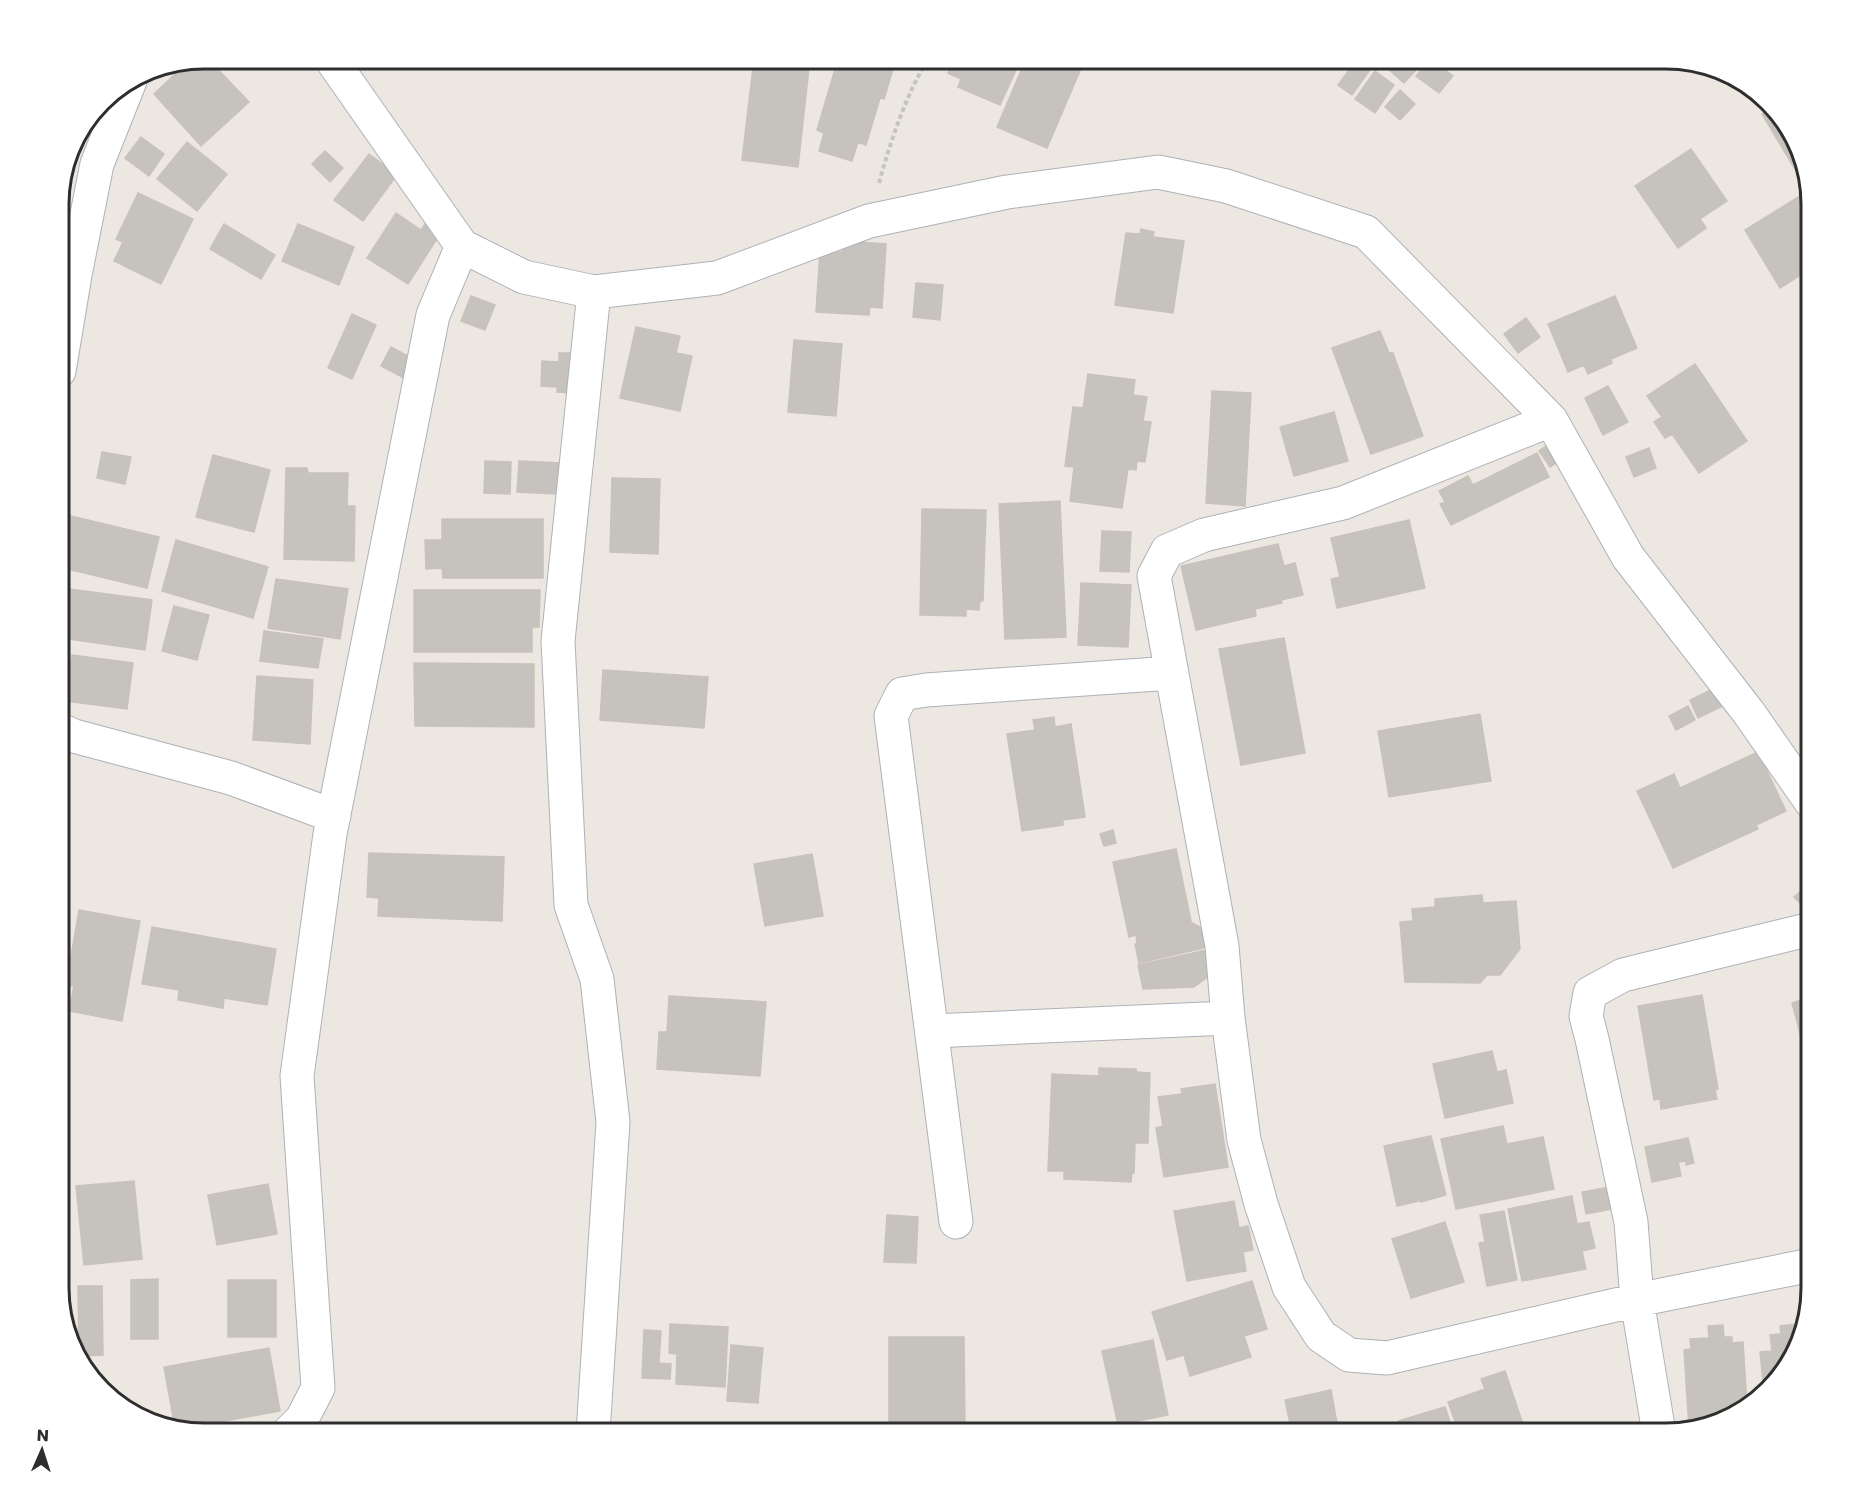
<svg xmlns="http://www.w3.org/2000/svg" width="1870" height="1492" font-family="Poppins,sans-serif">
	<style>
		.building { fill: #c6c2bd; stroke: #c9c2bb; stroke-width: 1.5 }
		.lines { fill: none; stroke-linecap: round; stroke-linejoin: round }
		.minor-casing { stroke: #aeb1b8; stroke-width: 35 }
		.path { stroke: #c4c4c4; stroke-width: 4; stroke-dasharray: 4.5 3; stroke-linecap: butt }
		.minor { stroke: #fff; stroke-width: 33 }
		.rim { fill: none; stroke: #2e2e2e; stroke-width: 3 }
	</style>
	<rect width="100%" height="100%" fill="#ede7e2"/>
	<path class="building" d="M208,59L249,102L201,146L154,94L189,61Z
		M627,59H662L660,66Z
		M754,59H810L798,167L742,160Z
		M838,59H896L884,99L880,98L866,145L858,142L852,161L819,151L824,133L817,130Z
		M954,59H1021L1000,105L958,87L961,79L948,73Z
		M1026,59H1085L1047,148L997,127Z
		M1357,59H1360L1372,67L1352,95L1338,85Z
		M1377,59H1426L1404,83Z
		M1430,59L1453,76L1439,93L1416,76Z
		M1375,71L1394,85L1375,113L1355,99Z
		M1400,90L1415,104L1400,120L1385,107Z
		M1772,108L1797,140L1803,167L1796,171L1762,114Z
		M141,137L164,154L149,176L125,158Z
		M187,142L227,174L197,211L157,179Z
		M1691,149L1727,201L1700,219L1706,228L1678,248L1635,186Z
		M325,151L343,168L330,182L312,164Z
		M369,154L397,175L363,221L334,200Z
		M1808,191L1812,204L1811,260L1803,265L1807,271L1780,288L1745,230Z
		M138,193L193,219L161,284L114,261L123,242L116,239Z
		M396,213L421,230L425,224L440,234L408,284L367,258Z
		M224,224L275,255L261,279L210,249Z
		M298,224L354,247L339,285L282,261Z
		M1141,229L1154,232L1153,237L1184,241L1173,313L1115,305L1126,233L1140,234Z
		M843,241L886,244L882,308L870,307L869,315L816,312L820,251L842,252Z
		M916,283L943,285L940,320L913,317Z
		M471,296L495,305L485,330L461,321Z
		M1615,296L1637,348L1611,359L1612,363L1588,374L1584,365L1568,372L1548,324Z
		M352,314L376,325L352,379L328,368Z
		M1526,318L1540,337L1518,353L1504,334Z
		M636,327L680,336L676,353L692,356L680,411L620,398Z
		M1380,331L1389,353H1393L1423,436L1371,454L1332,348Z
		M794,340L842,344L836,416L788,412Z
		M391,347L414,359L404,378L381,366Z
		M559,353H573L571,393L557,392V387L541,386L542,361L559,362Z
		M1695,364L1747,441L1699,473L1672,434L1665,438L1654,422L1662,417L1647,396Z
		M1088,374L1135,380L1133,395L1147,397L1143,421L1151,422L1145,462L1137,461L1136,470L1128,469L1122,508L1070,501L1074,467L1065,466L1073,407L1083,408Z
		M1608,386L1628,422L1603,435L1585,398Z
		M1212,391L1251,393L1245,506L1206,503Z
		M1334,412L1348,461L1294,476L1280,427Z
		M1546,446L1556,463L1550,467L1539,451Z
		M1649,448L1656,468L1634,477L1626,457Z
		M102,452L131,457L125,484L97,478Z
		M1537,453L1549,477L1451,525L1440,504L1445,502L1439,491L1468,476L1473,485Z
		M213,455L270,470L254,532L196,517Z
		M485,461L511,462L510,494L484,493Z
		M519,461L560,463L558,494L517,492Z
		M286,468H307L308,473H348L347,506H355L354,561L284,559Z
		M612,478L660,479L658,554L610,552Z
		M1060,501L1066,637L1005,639L999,504Z
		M922,509L986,510L983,601H980L979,610L966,609V616L920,615Z
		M71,516L159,537L147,588L59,567Z
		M442,519H543V578H443L442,568L426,569L425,540H442Z
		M1409,520L1425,588L1337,608L1331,579L1340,577L1331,538Z
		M1102,531L1131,532L1129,572L1100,571Z
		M176,540L268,567L253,618L162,591Z
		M1278,544L1284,566L1295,563L1303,595L1281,600L1282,603L1255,609L1256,616L1196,630L1181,566Z
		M276,579L348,589L340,639L268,628Z
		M1081,583L1131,585L1128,647L1078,645Z
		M69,589L152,600L145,650L62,638Z
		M414,590H540L539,627H532V652H414Z
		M174,606L209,615L197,660L162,651Z
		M264,631L323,639L318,668L260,661Z
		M1284,638L1305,753L1241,765L1219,649Z
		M72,655L133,663L127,709L66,701Z
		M414,663L534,664V727L415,726Z
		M603,670L708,677L704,728L600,720Z
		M257,676L313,680L310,744L253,740Z
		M1721,685L1729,703L1698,718L1690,700Z
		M1688,706L1695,720L1676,730L1669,716Z
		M1480,714L1491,781L1389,797L1378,731Z
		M1054,717L1055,727L1071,724L1085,817L1063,820V825L1022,831L1007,734L1035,730L1033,720Z
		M1758,752L1786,811L1756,825L1758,829L1673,868L1637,791L1674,774L1680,788Z
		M1113,830L1116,843L1104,846L1100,834Z
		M1176,849L1191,921L1165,927L1167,935L1137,942L1136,935L1129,937L1113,862Z
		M369,853L504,857L502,921L378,916L379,898L367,897Z
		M812,854L823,916L765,926L754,864Z
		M1807,886L1811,891V895L1801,904L1794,897Z
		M1482,895L1483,903L1516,901L1520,949L1500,975H1487L1480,983L1405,982L1400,922L1413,921L1412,909L1435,907V899Z
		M79,910L140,921L122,1021L69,1011L74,986L66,985Z
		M1190,922L1202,928L1208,947L1139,963L1135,944L1168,936L1166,927Z
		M152,927L276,949L267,1005L224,998L223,1008L178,1000L179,990L142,984Z
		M1207,950L1213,973L1194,987L1143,989L1138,965Z
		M1702,995L1718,1089L1715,1090L1717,1099L1661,1109L1660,1099L1654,1100L1638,1006Z
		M669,996L766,1002L760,1076L657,1069L659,1032H667Z
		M1811,997V1071H1810L1792,1003Z
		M1492,1051L1497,1072L1506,1070L1513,1103L1445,1118L1433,1064Z
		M1099,1068L1136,1069L1137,1072L1150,1073L1148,1143H1135L1134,1173H1132L1131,1182L1064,1179V1171H1048L1052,1074L1099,1076Z
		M1215,1084L1228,1167L1164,1177L1156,1128L1163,1126L1158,1097L1182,1094L1181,1089Z
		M1503,1126L1507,1144L1543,1137L1554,1189L1456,1209L1441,1139Z
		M1431,1136L1446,1195L1421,1202L1407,1141Z
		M1688,1138L1694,1163L1686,1165V1161L1679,1162L1674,1141Z
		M1407,1141L1419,1201L1397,1206L1384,1146Z
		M1674,1141L1681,1176L1652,1182L1645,1147Z
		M134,1181L142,1259L84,1265L76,1186Z
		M268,1184L277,1234L217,1245L208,1195Z
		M1609,1187L1613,1209L1586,1214L1582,1192Z
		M1572,1196L1577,1224L1589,1222L1595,1248L1582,1251L1586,1269L1522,1281L1508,1209Z
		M1234,1201L1239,1228L1248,1226L1253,1250L1243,1252L1246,1271L1187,1281L1174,1211Z
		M1504,1211L1517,1280L1487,1286L1479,1243L1485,1242L1480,1215Z
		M887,1215L918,1217L916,1263L884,1262Z
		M1445,1222L1464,1282L1411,1298L1392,1239Z
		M158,1279V1339H131V1280Z
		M228,1280H276V1337H228Z
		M1252,1281L1267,1329L1244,1336L1251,1357L1190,1376L1184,1355L1167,1360L1152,1312Z
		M78,1286H102L103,1355L79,1356Z
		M67,1294L69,1333L59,1297V1295Z
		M1806,1323L1804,1335L1776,1384L1764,1392L1760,1352L1772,1351L1770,1335L1781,1334L1780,1326Z
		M670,1324L728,1327L725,1387L676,1384L677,1354L669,1353Z
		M1723,1325L1724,1337H1732V1343L1743,1342L1747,1405L1730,1419L1689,1428L1684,1350L1691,1349L1690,1339L1709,1338L1708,1326Z
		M644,1330L661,1331L659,1363L671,1364L670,1379L642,1378Z
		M889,1337H964L965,1433H889Z
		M1153,1340L1168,1415L1118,1425L1102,1351Z
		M731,1345L763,1348L758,1403L727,1401Z
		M269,1348L280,1411L180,1429L175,1428L164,1367Z
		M1505,1371L1526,1433H1459L1448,1402L1485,1389L1481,1379Z
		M1331,1390L1338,1429L1315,1433H1292L1285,1400Z
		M1445,1407L1454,1433H1402L1398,1421Z"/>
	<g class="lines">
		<defs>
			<path id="minor" d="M462,246L524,277L594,292L717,278L869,221L1007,192L1158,172L1226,186L1366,232L1551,420L1628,557L1749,713L1811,802
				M59,371L75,275L97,164L130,81
				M1551,420L1343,503L1204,535L1167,551L1154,576L1222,946L1228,1018L1244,1140L1261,1204L1289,1287L1321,1336L1349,1355L1387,1358L1637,1300L1811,1265
				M59,729L74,736L231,778L334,816
				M932,1031L1228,1018
				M956,1222L891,716L902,694L926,690L1172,673
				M288,1433L302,1419L318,1388L297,1076L330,834L433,315L462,246L331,59
				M593,1433L613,1122L597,979L571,905L558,641L594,292
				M1659,1433L1637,1300L1631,1222L1592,1039L1586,1016L1590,993L1623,975L1811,929"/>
		</defs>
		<use href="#minor" class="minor-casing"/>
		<path class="path" d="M879,183C891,140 905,97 928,59"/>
		<use href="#minor" class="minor"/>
	</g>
	<path d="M0 0H1870V1492H0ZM204 69H1666A135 135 0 0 1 1801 204V1288A135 135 0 0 1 1666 1423H204A135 135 0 0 1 69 1288V204A135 135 0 0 1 204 69Z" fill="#fff" fill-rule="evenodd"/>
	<path class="rim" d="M204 69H1666A135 135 0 0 1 1801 204V1288A135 135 0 0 1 1666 1423H204A135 135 0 0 1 69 1288V204A135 135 0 0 1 204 69Z"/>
	<g transform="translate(42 1450) rotate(3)" stroke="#ffffff" stroke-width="4.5" paint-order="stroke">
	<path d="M0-4.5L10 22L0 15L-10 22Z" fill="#2e2e2e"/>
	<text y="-9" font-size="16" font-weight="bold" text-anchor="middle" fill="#2e2e2e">N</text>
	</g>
</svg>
